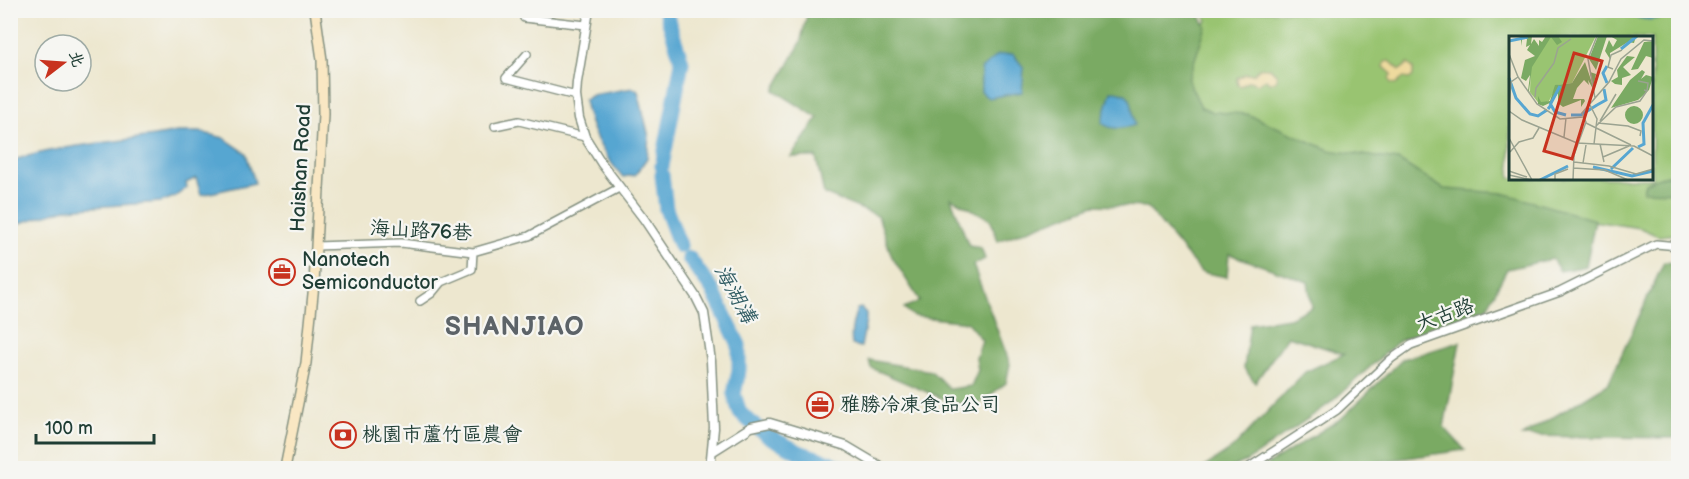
<svg xmlns="http://www.w3.org/2000/svg" width="1689" height="479" font-family="'Balsamiq Sans','LXGW WenKai TC',sans-serif">
	<style>
		.green { fill: #99c471; stroke: #5c8052; stroke-width: 1.5; fill-rule: evenodd }
		.forest { fill: #7aaa63; stroke: #4c744c; stroke-width: 1.5 }
		.sand { fill: #eeda9e; stroke: #868c69; stroke-width: 1.5 }
		.water { fill: #57a6d1; stroke: #3b7282; stroke-width: 1.5 }
		.lines { fill: none; stroke-linecap: round; stroke-linejoin: round }
		.river { stroke: #57a6d1; stroke-width: 15 }
		.minor-casing { stroke: #869282; stroke-width: 10 }
		.tertiary-casing { stroke: #869282; stroke-width: 11 }
		.secondary-casing { stroke: #869282; stroke-width: 12 }
		.minor { stroke: #fff; stroke-width: 7 }
		.tertiary { stroke: #fff; stroke-width: 8 }
		.secondary { stroke: #f9e7c3; stroke-width: 9 }
		.labels { text-anchor: middle; dominant-baseline: central; stroke-width: 4.5; stroke-linejoin: round; paint-order: stroke }
		.street-label { font-size: 20px; fill: #1f3d34; stroke: #f6f6f2 }
		.poi-label { font-size: 20px; fill: #1f3d34; stroke: #f6f6f2; text-anchor: start }
		.water-label { font-size: 21px; font-style: italic; fill: #305c63; stroke: #f6f6f2 }
		.district-label { font-size: 26px; font-weight: bold; letter-spacing: 1.5px; fill: #5c6368; stroke: #f6f6f2 }
		.inset-river { fill: none; stroke: #57a6d1; stroke-width: 3 }
		.inset-road { fill: none; stroke: #9ba391; stroke-width: 1.5 }
		.view { fill: #c8321e; fill-opacity: 0.15; stroke: #c8321e; stroke-width: 3 }
		.inset-edge { fill: none; stroke: #1f3d34; stroke-width: 3 }
	</style>
	<rect width="100%" height="100%" fill="#f6f6f2"/>
	<filter id="ink" filterUnits="userSpaceOnUse"><feTurbulence type="fractalNoise" baseFrequency=".0167" numOctaves="2"/><feDisplacementMap in="SourceGraphic" scale="12" xChannelSelector="R" yChannelSelector="G"/><feConvolveMatrix kernelMatrix="1 2 1 2 8 2 1 2 1" color-interpolation-filters="sRGB"/></filter>
	<filter id="wash" filterUnits="userSpaceOnUse"><feTurbulence type="fractalNoise" baseFrequency=".008" numOctaves="4" result="noise"/><feDisplacementMap in="SourceGraphic" scale="24" xChannelSelector="R" yChannelSelector="G"/><feGaussianBlur stdDeviation="1.35" result="paint"/><feColorMatrix in="noise" values="0 0 0 0 0 0 0 0 0 0 0 0 0 0 0 0 0 1.4 0 .05"/><feComposite in="paint" operator="in"/></filter>
	<g filter="url(#wash)">
		<rect width="100%" height="100%" fill="#ede7cf"/>
		<path class="green" d="M1201,11H1678V234L1658,236L1640,228L1469,203L1202,118L1182,76L1207,20ZM1510,38H1652V178H1510Z"/>
		<path class="forest" d="M808,11H1197L1206,26L1188,80L1201,107L1213,112L1247,114L1329,150L1398,160L1444,189L1503,193L1595,220L1586,266L1560,271L1552,259L1507,269L1487,308L1399,341L1329,404L1247,461L1230,468H1203L1233,448L1305,372L1344,354L1288,336L1255,383L1244,368L1250,324L1289,318L1312,307L1308,282L1229,254L1227,277L1201,272L1147,207L1094,205L998,241L990,219L951,198L969,246L981,248L985,259L973,265L1010,364L1006,383L975,407L941,398L871,368L869,360L931,371L950,389L971,386L978,370L976,358L982,340L967,322L913,316L904,308L920,301L892,257L878,216L824,194L816,157H791L818,118L774,90L800,44Z
			M1678,172V192L1643,191L1645,183C1656,176 1666,176 1678,172Z
			M1664,262L1678,263V438L1522,436L1608,384Z
			M1460,342L1444,427L1465,450L1332,468H1262L1342,418L1403,359Z"/>
		<path class="sand" d="M1390,61L1400,70L1408,64L1413,68V76L1409,79L1403,78L1397,84L1391,83L1389,78L1392,74L1384,67L1385,62Z
			M1259,68H1270L1277,75L1275,82L1269,83L1266,79L1258,84L1249,81L1241,86L1238,85L1237,78L1245,74H1254Z"/>
		<path class="water" d="M1618,11H1668C1658,26 1636,17 1620,14Z
			M1013,54L1024,68L1022,92L988,98L981,92V69L998,55Z
			M633,88L638,91L649,137L647,158L635,175L623,177C602,154 589,130 584,100L592,95Z
			M1111,91C1137,91 1130,107 1135,125C1124,128 1112,131 1102,123Z
			M177,132H200L224,138L246,153L255,183L201,195L196,178L186,183L187,188L174,197L161,202L66,209L11,226V161C65,143 121,143 177,132Z
			M861,308L866,313V321L861,347L852,345C850,332 852,322 857,309Z"/>
		<g class="lines">
			<path class="river" d="M662,166L682,62L665,10
				M662,175L666,209L680,246
				M689,258L713,291L739,345V370L734,394L740,413L766,435L799,452L829,462L843,468"/>
		</g>
	</g>
	<g filter="url(#ink)">
		<g class="lines">
			<defs>
				<path id="minor" d="M525,10L524,18L586,25
					M527,54L506,78L576,96
					M495,126L519,121L585,137
					M316,246L401,243L473,252L529,236L619,188
					M420,301L432,293L441,282L472,269L473,252
					M1248,468L1337,410L1391,359L1411,345L1560,292L1656,244L1678,246"/>
				<path id="tertiary" d="M589,10L577,82L576,96L579,118L585,137L602,164L644,219L696,297L704,313L711,361L714,428L710,468
					M713,451L751,427L770,423L846,446L883,468"/>
				<path id="secondary" d="M285,468L306,363L314,284L323,114L322,60L315,10"/>
			</defs>
			<use href="#minor" class="minor-casing"/>
			<use href="#tertiary" class="tertiary-casing"/>
			<use href="#secondary" class="secondary-casing"/>
			<use href="#minor" class="minor"/>
			<use href="#tertiary" class="tertiary"/>
			<use href="#secondary" class="secondary"/>
		</g>
	</g>
	<defs>
		<symbol id="office-ring" viewBox="-11 -11 22 22"><circle r="9.5" fill="#f6f6f2" stroke="#c8321e" stroke-width="1.5"/><path d="M-6-3h4V-5.5h4V-3h4V5H-6ZM-1-4.5V-3h2v-1.5ZM-6 0V1H6V0Z" fill="#c8321e"/></symbol>
		<symbol id="bank-ring" viewBox="-11 -11 22 22"><circle r="9.5" fill="#f6f6f2" stroke="#c8321e" stroke-width="1.5"/><path d="M-6-4H6V4H-6ZM0-2.3a2.3 2.3 0 1 0 0 4.6a2.3 2.3 0 1 0 0-4.6Z" fill="#c8321e"/></symbol>
	</defs>
	<g fill-rule="evenodd">
		<use href="#office-ring" x="267" y="257" width="30" height="30"/>
		<use href="#office-ring" x="805" y="390" width="30" height="30"/>
		<use href="#bank-ring" x="328" y="420" width="30" height="30"/>
	</g>
	<g class="labels">
		<g class="street-label">
			<text transform="translate(301 168) rotate(-87)">Haishan Road</text>
			<text transform="translate(421 231) rotate(3)">海山路76巷</text>
			<text transform="translate(1445 315) rotate(-20)">大古路</text>
		</g>
		<g class="poi-label">
			<text x="302" y="260">Nanotech<tspan x="302" dy="23">Semiconductor</tspan></text>
			<text x="840" y="405">雅勝冷凍食品公司</text>
			<text x="362" y="435">桃園市蘆竹區農會</text>
		</g>
		<g class="water-label">
			<text transform="translate(735 294) rotate(61)">海湖溝</text>
		</g>
		<g class="district-label">
			<text x="515" y="327">SHANJIAO</text>
		</g>
	</g>
	<g transform="translate(1509 36)">
		<rect width="144" height="144" fill="#ede7cf"/>
		<path d="M42,0H87L63,47L48,49L40,65L31,69L21,56L22,29Z" fill="#99c471"/>
		<path d="M14,0H23L22,8L25,3L30,10V4L33,6L37,0H49L53,6L48,9L42,1L23,31L20,55L24,60L19,55L21,39L17,45L12,42L16,24L26,20L18,14L21,9L17,11L18,3H13V10L12,4H7ZM89,0H98L87,34L80,23ZM101,0H127L125,7L119,6L101,17V23L96,15L100,4L104,11L108,4ZM144,5V22L137,20L129,33L122,34L135,6ZM118,20L126,21L114,31L122,39L113,42V49L106,48L102,45L109,41L108,34ZM76,26L84,50L81,36L87,38L84,53L79,44L80,49L75,44L68,52L64,63H75L76,65L72,71V64L54,71L49,67V57L43,66L34,70L29,68V60L32,66L41,65L46,49L63,47ZM133,34L136,36L132,43L137,39L144,41L140,54L129,64L102,72L121,44ZM116 79a9 9 0 1 1 18 0a9 9 0 1 1-18 0Z" fill="#7aaa63"/>
		<path class="inset-river" d="M0,5L19,1M112,13L128,0M0,42L7,62L21,78L29,80L38,74M98,47L94,37L98,30M41,69L51,50M88,69L97,64L95,53M39,73L42,69L46,76L57,79M62,79H72L88,69M129,111L135,108L134,87L144,69M84,131L123,140L144,135M102,133L124,112M31,144L59,130"/>
		<path class="inset-road" d="M0,18L9,41L28,68L51,83L74,81M104,33L99,31L102,19L113,14M129,45L139,47L138,55M26,61L27,52L45,27L49,12L62,3M86,62L79,23L88,0M81,69L88,83L85,108M0,73L2,46L9,41M0,75L13,84L68,107L125,110L144,120M91,85L107,58M77,87L122,109M89,87L119,90L132,95L131,100M87,90L107,71L131,65L138,55L135,54M55,101L57,82M0,102L23,144M91,108L95,126M1,116L10,106L24,102L30,92M94,121L120,110M65,126L100,130L127,138L144,133M74,127L77,109M64,132L96,134L119,144M0,135L18,141M0,139L23,144M39,144H74M46,144V138L59,133M64,144L65,119L77,86L73,77L100,46L112,23L135,4L144,5"/>
		<path class="view" d="M65,17L93,25L63,123L35,115Z"/>
		<rect width="144" height="144" class="inset-edge"/>
	</g>
	<rect width="1689" height="479" fill="none" stroke="#f6f6f2" stroke-width="36"/>
	<g transform="translate(63 63) rotate(73)"><circle r="28" fill="#f6f6f2" stroke="#a0aca6" stroke-width="1.5"/>
	<path d="M0-4.5L10 22L0 15L-10 22Z" fill="#c8321e"/>
	<text y="-9" font-size="16" font-weight="bold" text-anchor="middle" fill="#1f3d34">北</text>
	</g>
	<path d="M36 434v9h118v-9" fill="none" stroke="#1f3d34" stroke-width="3"/>
	<text x="45" y="434" font-size="18" fill="#1f3d34" stroke="#f6f6f2" stroke-width="4.5" paint-order="stroke">100 m</text>
</svg>
